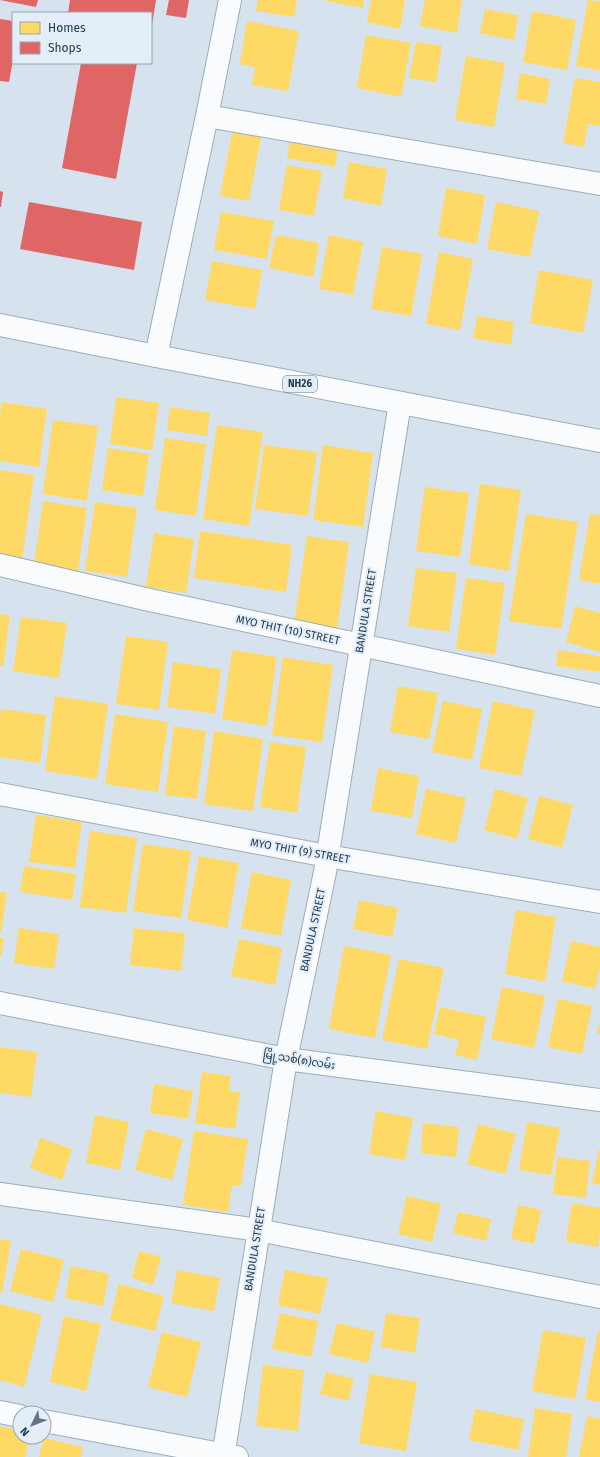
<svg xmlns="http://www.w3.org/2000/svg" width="600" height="1457" font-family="'Fira Sans','Noto Sans Myanmar',sans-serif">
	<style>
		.homes { fill: #ffd966 }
		.shops { fill: #e06666 }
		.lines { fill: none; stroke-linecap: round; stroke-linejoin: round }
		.minor-casing { stroke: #9cadbb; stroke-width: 24 }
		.trunk-casing { stroke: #9cadbb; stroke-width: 24 }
		.minor { stroke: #f9fbfc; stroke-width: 22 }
		.trunk { stroke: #f9fbfc; stroke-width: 22 }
		.labels { text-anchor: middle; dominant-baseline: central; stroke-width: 4; stroke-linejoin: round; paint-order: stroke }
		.shield { fill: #e3eef8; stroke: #5d7182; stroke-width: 1 }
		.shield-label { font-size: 10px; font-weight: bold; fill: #233b4f }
		.street-label { font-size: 11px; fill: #233b4f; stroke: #e3eef8 }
	</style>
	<rect width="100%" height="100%" fill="#d6e2ed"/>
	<path class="homes" d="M258,0H297L294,17L256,11Z
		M322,0H364L363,8Z
		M371,0H405L400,29L367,22Z
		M425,0H462L457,33L420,26Z
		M588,0L600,1V71L576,66Z
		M485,9L518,15L514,40L480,33Z
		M532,11L576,20L567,70L523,62Z
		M247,21L299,31L288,91L252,85L255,67L240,64Z
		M366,35L411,43L401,97L357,88Z
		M416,42L442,46L436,82L409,78Z
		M466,56L505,63L494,127L455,120Z
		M520,73L550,79L546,104L516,99Z
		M575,78L600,82V126L588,124L584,147L563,143Z
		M233,127L262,132L249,201L220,196Z
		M291,134L339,142L335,167L287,158Z
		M349,162L387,169L381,206L343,198Z
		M287,165L322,171L314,216L279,210Z
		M446,188L485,195L477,244L438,236Z
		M496,202L539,211L530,257L487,249Z
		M221,212L274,221L267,259L214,250Z
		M276,235L319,243L313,277L269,268Z
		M329,235L363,242L353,295L319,289Z
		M382,247L422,254L411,316L371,309Z
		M439,252L473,259L460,330L426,324Z
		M212,261L262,270L255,309L205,300Z
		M539,270L593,280L583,333L530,323Z
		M477,316L514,322L511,345L473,338Z
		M116,397L159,403L152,450L110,444Z
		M2,402L47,409L39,467L0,461V415Z
		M170,407L210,413L207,436L167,430Z
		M53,420L98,426L87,501L43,494Z
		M217,425L263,432L249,526L203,519Z
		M165,438L206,444L196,516L155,510Z
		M264,445L317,452L308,516L255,509Z
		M323,445L373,453L363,527L313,520Z
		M108,448L149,454L143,496L102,490Z
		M0,470L34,475L22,560L0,556Z
		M480,484L521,490L509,571L469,564Z
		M425,487L469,493L460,557L416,551Z
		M43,501L87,508L78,571L34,565Z
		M95,502L137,508L127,577L85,571Z
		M526,514L578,522L561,629L509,621Z
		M590,514L600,515V584L579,580Z
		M200,531L292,545L286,592L194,578Z
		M154,533L194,539L186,593L146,587Z
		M307,536L349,542L337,630L294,624Z
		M416,568L457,573L449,632L408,626Z
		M466,578L505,583L495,655L456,649Z
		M575,606L600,613V652L566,642Z
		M0,614L10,616L3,666H0Z
		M21,617L67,623L59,678L13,671Z
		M126,636L168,642L159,710L116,704Z
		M232,650L277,657L267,726L222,719Z
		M558,650L600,656V672L556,666Z
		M283,657L333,665L322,742L272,735Z
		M173,662L221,669L215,714L167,707Z
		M398,686L438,693L429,739L390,732Z
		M55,696L108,704L97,779L45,771Z
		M443,701L482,709L472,760L432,752Z
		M493,701L535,710L521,776L479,768Z
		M1,709L46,715L40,763L0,757V719Z
		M115,714L168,722L158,792L105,784Z
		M174,726L206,731L197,799L165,795Z
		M214,731L263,739L253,811L204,804Z
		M270,742L306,747L297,813L260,807Z
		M378,768L419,776L412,818L371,811Z
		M426,789L466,798L456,843L416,834Z
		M495,789L528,798L517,839L484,830Z
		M539,796L573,805L562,848L528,839Z
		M36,815L82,822L75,868L29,862Z
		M90,831L137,838L126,913L80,907Z
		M143,844L191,851L181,918L133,911Z
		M199,856L239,863L227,928L187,920Z
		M24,866L76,874L72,900L20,892Z
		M252,872L291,880L281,936L241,928Z
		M0,892L7,893L1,933H0Z
		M359,900L398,908L392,937L353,929Z
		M516,910L556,917L545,982L505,974Z
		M19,928L59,934L54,969L14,963Z
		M134,928L185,933L181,971L130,965Z
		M0,937L4,938L1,957H0Z
		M239,939L282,948L275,985L231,976Z
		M571,941L600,947V968L595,989L562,981Z
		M344,946L391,955L375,1038L329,1029Z
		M399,959L444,968L427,1049L382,1040Z
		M502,987L545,996L534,1048L491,1039Z
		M558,999L592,1006L582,1054L548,1047Z
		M440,1007L486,1017L477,1060L455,1055L459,1040L434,1034Z
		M599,1025H600V1034H597Z
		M0,1047L37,1052L31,1097L0,1093Z
		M202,1072L231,1076L229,1091L240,1092L235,1129L195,1123Z
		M154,1084L193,1091L188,1119L150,1113Z
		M376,1111L413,1118L405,1160L369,1154Z
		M95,1115L129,1122L120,1170L86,1163Z
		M527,1122L560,1128L551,1175L519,1170Z
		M423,1123L459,1127L456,1157L421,1153Z
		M478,1124L516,1134L505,1174L467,1164Z
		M146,1129L183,1139L172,1180L135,1170Z
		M194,1131L248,1139L241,1186L232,1185L228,1212L183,1205Z
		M40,1138L72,1149L62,1180L30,1168Z
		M599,1149L600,1150V1185L592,1183Z
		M557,1157L590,1161L586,1198L553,1194Z
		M407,1196L441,1204L432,1242L398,1234Z
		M572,1203L600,1208V1233L598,1247L566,1241Z
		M518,1205L541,1210L534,1244L511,1239Z
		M458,1212L491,1219L486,1241L453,1233Z
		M0,1239L11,1241L2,1293H0Z
		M21,1249L64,1260L53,1302L10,1291Z
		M139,1251L161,1257L153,1285L132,1278Z
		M71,1266L109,1274L103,1306L65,1298Z
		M177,1270L220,1278L214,1311L171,1303Z
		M285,1270L328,1278L320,1314L278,1305Z
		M119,1284L164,1296L155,1331L110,1320Z
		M0,1304L42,1315L24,1387L0,1380Z
		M280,1313L318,1321L311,1357L272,1349Z
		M386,1313L420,1318L415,1353L381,1347Z
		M64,1316L101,1324L86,1391L50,1382Z
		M337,1323L375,1332L368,1363L329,1354Z
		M543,1330L586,1338L575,1399L532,1391Z
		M598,1331H600V1402L585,1399Z
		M162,1332L201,1342L187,1397L148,1387Z
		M263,1365L304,1370L298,1431L256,1426Z
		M326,1372L354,1379L348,1401L320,1394Z
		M370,1374L417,1382L406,1451L359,1443Z
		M535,1408L572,1414L566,1457H528Z
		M475,1409L524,1419L518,1450L469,1440Z
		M587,1416L600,1419V1457H579Z
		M0,1426L20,1431V1437H30L25,1457H0Z
		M44,1438L83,1447L81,1457H39Z"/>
	<path class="shops" d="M0,0H38L36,7Z
		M70,0H156L152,25L151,13H68Z
		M169,0H189L186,18L166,15Z
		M0,19L13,21V60L9,82L0,81Z
		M81,63H137L116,179L62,168Z
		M0,191L3,192L1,207H0Z
		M29,202L142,222L134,270L20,249Z"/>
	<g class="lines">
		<defs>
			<path id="minor" d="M207,116L600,184
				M156,356L207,116L230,0
				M0,565L145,599L600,696
				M0,794L327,856L600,902
				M0,1003L286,1059L600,1100
				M0,1194L258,1230L600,1297
				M0,1412L20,1416
				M44,1421L237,1457
				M223,1457L286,1059L325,872L400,403"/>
			<path id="trunk" d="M0,325L156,356L600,441"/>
		</defs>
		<use href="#minor" class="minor-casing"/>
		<use href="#trunk" class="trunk-casing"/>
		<use href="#minor" class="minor"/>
		<use href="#trunk" class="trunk"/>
	</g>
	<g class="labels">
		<rect class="shield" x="283" y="376" width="34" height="16" rx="3"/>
		<g class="shield-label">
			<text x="300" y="384">NH26</text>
		</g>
		<g class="street-label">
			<text transform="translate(366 611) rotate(-81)">BANDULA STREET</text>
			<text transform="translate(288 630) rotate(12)">MYO THIT (10) STREET</text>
			<text transform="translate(300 851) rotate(10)">MYO THIT (9) STREET</text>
			<text transform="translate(313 930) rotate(-78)">BANDULA STREET</text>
			<text transform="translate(299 1060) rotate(9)">မြို့သစ်(၈)လမ်း</text>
			<text transform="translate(255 1249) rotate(-81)">BANDULA STREET</text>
		</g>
	</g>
	<rect x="12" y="12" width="140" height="52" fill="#e3eef8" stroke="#96a6b4"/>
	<rect x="20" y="22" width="20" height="12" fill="#ffd966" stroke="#96a6b4"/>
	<text x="48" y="32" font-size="12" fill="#233b4f">Homes</text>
	<rect x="20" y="42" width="20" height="12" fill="#e06666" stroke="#96a6b4"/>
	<text x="48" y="52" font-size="12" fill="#233b4f">Shops</text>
	<g transform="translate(32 1425) rotate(227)"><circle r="19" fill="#e3eef8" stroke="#96a6b4"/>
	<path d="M0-3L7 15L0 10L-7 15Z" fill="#627586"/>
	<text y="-6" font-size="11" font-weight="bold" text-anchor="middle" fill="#233b4f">N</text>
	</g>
</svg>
